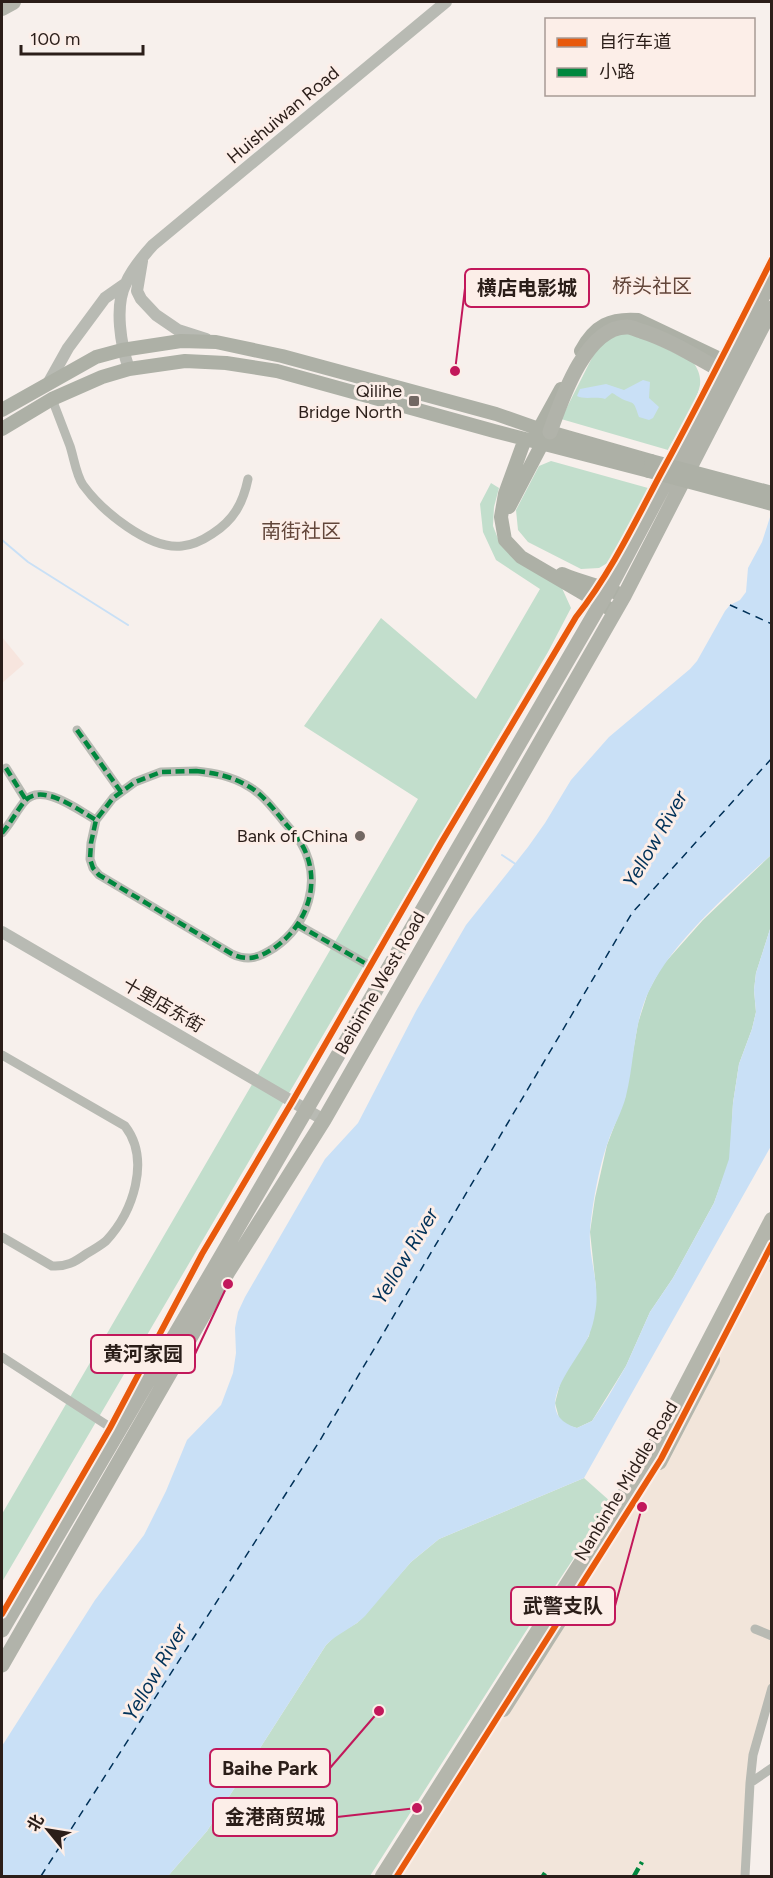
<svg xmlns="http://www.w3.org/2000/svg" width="773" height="1878" font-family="Figtree,'Noto Sans SC',sans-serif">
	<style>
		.industrial { fill: #f2e5da }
		.built { fill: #f7e5de }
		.green { fill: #c2decc }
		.forest { fill: #bad9c6 }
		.water { fill: #c9e0f6 }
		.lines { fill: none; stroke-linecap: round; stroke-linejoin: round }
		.stream { stroke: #c9e0f6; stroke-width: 2 }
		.ferry { stroke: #003158; stroke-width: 1.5; stroke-dasharray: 8 6; stroke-linecap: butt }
		.minor { stroke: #b8bab3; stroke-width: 9 }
		.tertiary { stroke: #b8bab3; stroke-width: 12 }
		.secondary { stroke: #adb0a6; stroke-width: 14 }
		.primary { stroke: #b1b3aa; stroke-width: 15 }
		.trunk { stroke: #b4b6ac; stroke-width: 16 }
		.secondary-bridge { stroke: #adb0a6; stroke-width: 14 }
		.quiet { stroke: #00873e; stroke-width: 4.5; stroke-dasharray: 9 4.5; stroke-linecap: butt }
		.cycleway-casing { stroke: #fceee8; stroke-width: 10 }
		.cycleway { stroke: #e8590c; stroke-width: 6 }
		.poi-dot { fill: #726863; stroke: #fceee8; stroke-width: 2 }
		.labels { text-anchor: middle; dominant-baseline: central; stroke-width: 6; stroke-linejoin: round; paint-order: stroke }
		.street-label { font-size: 18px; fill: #2b1e19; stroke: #fceee8 }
		.poi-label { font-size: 18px; fill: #2b1e19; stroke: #fceee8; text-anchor: end }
		.neighbourhood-label { font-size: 20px; fill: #63463a; stroke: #fceee8 }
		.water-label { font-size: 20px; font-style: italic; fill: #003158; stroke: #fceee8 }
		.leader { fill: none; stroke: #c2185b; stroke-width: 2 }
		.callout-dot { fill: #c2185b; stroke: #fceee8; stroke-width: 2 }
		.callout { fill: #fceee8; stroke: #c2185b; stroke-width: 2 }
		.callout-label { font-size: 20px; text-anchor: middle; font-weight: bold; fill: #2b1e19 }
	</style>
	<rect width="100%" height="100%" fill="#f7f0ec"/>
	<path class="industrial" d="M766,1255L771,1258L772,1681L755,1755L745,1876H395Z"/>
	<path class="built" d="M2,637L24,664L2,683Z"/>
	<path class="green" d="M630,331L693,362C698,369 701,376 700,385C697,402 677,433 668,450L561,419L598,346L607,338Z
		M551,461L648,488L611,561L599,568L581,569L528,542L518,530L516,510L539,466Z
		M491,483L499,488L494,507L493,526L499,541L561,586L571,608L548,652L2,1582V1514L418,799L304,726L381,618L476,699L540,589L496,560L483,532L480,504Z
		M584,1478L611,1502L542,1606L370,1876H168L207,1831L326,1645L336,1635L357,1623L411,1562L439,1539Z"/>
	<path class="forest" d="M771,855V926L756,973L754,990L756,1012L752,1029L739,1064L733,1103L730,1159L714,1203L673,1278L650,1312L626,1366L592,1421L577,1428L566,1425L559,1418L555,1403L561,1380L589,1336L596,1288L590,1232L595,1198L607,1145L625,1098L638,1023L648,992L662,966L703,920Z"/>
	<path class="water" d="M643,380L650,382L649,398L659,407L653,418L649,420L639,417C633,399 635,405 622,399C618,397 615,394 612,393L605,399C596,396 584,400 577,396L580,389L606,384L624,390Z
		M771,514V855C730,892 674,940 650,989C633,1022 635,1060 626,1096C622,1112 613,1127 608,1142C599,1166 592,1206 590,1231C588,1258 601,1286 595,1313C594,1320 592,1328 589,1335C579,1361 526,1412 577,1428L592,1421L608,1397L626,1366L650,1312L673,1278L714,1203L729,1159L733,1103L739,1064L752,1029L756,1012L754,990L756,973L771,926V1146L584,1478L439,1539L411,1562L365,1616C353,1628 338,1633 326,1645L207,1831L168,1876H2V1746L95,1600L144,1535L166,1491L187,1440L221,1405L233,1373L236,1353L235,1328L238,1312L245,1297L325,1159L358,1123L416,1011L466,925L528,847L545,823L571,780L609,737L690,669L697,661L725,611L730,605L740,600L746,592L748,568L762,542Z"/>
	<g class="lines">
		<path class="stream" d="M2,540L28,562L128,625
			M502,855L517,865"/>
		<path class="ferry" d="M730,605L772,624
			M41,1876L319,1442L632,913L772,758"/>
		<path class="minor" d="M52,399C58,415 64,430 70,446C74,458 76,475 83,485C102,511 149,550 182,546C193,545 203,540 212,534C234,520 243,503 248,479
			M77,730L121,792
			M6,768L26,800
			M196,771C215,773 231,776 248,786C261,793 272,807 281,818C287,826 296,834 301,843C323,880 308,925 274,948C260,957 249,962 232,954L99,875L93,868L90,859L91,843L96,820L113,798L135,782L161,772Z
			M2,833C10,824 16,812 24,802C41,781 78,810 96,820
			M298,925L370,966
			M2,1055L125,1126C151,1160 133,1212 106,1241C100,1246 93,1250 86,1254C75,1262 66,1267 52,1266L2,1237
			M766,1255L772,1258
			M2,1357L116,1431
			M2,1614L110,1428L202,1254L292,1102L441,843L576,617C610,574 634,524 660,475C699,404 735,332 772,259
			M755,1629L772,1636
			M750,1783L772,1768
			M745,1876L750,1783L753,1755L772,1688"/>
		<path class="tertiary" d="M142,261L137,291L141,299L156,315L178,330L206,339
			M129,369C121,346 114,306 126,283C132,269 143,256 153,245L446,2
			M49,382L68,348L105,298L125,284
			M2,932L324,1120"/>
		<path class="secondary" d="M581,351C595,325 611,318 638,320L739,368
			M2,410L96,357L122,350L181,341L216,342L282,356L496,414L539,429L651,461
			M2,429L52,399L102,377L129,369L185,361L226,363L277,371L494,431L649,471
			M539,429L561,389
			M525,439L505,494L501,517L505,540L521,557L610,609
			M509,507L543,442
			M562,574C582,583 604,586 624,596"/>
		<path class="primary" d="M550,432C561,401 586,325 628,327C632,327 637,330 641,331C673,341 702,361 731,376
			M2,1630L216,1265L609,589L729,363L772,278
			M2,1665L228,1272L324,1120L624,596L772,308"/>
		<path class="trunk" d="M2,8L13,2
			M659,1462L712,1360
			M503,1709L560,1619
			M383,1876L651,1453L772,1220"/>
		<path class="secondary-bridge" d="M651,461L772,493
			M649,471L772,504"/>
		<path class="quiet" d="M77,730L121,792
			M6,768L26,800
			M196,771C215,773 231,776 248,786C261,793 272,807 281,818C287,826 296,834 301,843C323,880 308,925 274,948C260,957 249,962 232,954L99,875L93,868L90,859L91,843L96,820L113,798L135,782L161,772Z
			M2,833C10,824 16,812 24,802C41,781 78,810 96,820
			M298,925L370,966
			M543,1876L545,1873
			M634,1876L642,1862"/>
		<defs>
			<path id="cycleway" d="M2,1614L110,1428L202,1254L292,1102L441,843L576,617C610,574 634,524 660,475C699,404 735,332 772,259
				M397,1876L661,1459L772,1244"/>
		</defs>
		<use href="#cycleway" class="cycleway-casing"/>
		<use href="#cycleway" class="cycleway"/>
	</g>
	<g class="poi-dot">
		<rect x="408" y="395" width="12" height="12" rx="3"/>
		<circle cx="360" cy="836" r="6"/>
	</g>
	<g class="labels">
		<g class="street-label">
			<text transform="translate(283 115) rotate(-40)">Huishuiwan Road</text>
			<text transform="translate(380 983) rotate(-60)">Beibinhe West Road</text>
			<text transform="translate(163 1005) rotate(30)">十里店东街</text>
			<text transform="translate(626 1481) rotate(-59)">Nanbinhe Middle Road</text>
		</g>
		<g class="poi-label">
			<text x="402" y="391">Qilihe<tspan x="402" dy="21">Bridge North</tspan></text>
			<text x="348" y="836">Bank of China</text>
		</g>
		<g class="neighbourhood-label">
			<text x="652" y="286">桥头社区</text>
			<text x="301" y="531">南街社区</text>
		</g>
		<g class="water-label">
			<text transform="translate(655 839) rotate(-60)">Yellow River</text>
			<text transform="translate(405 1256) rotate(-59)">Yellow River</text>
			<text transform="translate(155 1672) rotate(-60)">Yellow River</text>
		</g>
	</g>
	<path class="leader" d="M455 371L465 288M228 1284L195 1354M642 1507L615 1606M379 1711L330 1768M417 1808L337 1817"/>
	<g class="callout-dot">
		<circle cx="455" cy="371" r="6"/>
		<circle cx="228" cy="1284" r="6"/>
		<circle cx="642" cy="1507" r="6"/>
		<circle cx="379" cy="1711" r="6"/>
		<circle cx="417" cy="1808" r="6"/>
	</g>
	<g class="callout">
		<rect x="465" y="269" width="124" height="38" rx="6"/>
		<rect x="91" y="1335" width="104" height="38" rx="6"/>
		<rect x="511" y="1587" width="104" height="38" rx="6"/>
		<rect x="210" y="1749" width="120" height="38" rx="6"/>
		<rect x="213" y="1798" width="124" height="38" rx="6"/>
	</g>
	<g class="callout-label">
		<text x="527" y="295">横店电影城</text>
		<text x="143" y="1361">黄河家园</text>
		<text x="563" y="1613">武警支队</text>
		<text x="270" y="1775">Baihe Park</text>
		<text x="275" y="1824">金港商贸城</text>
	</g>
	<rect width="773" height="1878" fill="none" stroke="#2b1e19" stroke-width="6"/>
	<rect x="545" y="18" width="210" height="78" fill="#fceee8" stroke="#a89b95" stroke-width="1.5"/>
	<rect x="557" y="38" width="30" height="9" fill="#e8590c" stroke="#a89b95" stroke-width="1.5"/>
	<text x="599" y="48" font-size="18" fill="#2b1e19">自行车道</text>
	<rect x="557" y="68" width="30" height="9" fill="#00873e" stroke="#a89b95" stroke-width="1.5"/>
	<text x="599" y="78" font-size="18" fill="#2b1e19">小路</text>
	<g transform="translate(48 1830) rotate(300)" stroke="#fceee8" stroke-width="4.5" paint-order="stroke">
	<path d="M0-4.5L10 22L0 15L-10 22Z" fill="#2b1e19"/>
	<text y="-9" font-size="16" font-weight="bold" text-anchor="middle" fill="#2b1e19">北</text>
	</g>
	<path d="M21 45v9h122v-9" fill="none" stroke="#2b1e19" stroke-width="3"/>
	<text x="30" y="45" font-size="18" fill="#2b1e19" stroke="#fceee8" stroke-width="4.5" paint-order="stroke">100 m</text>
</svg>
